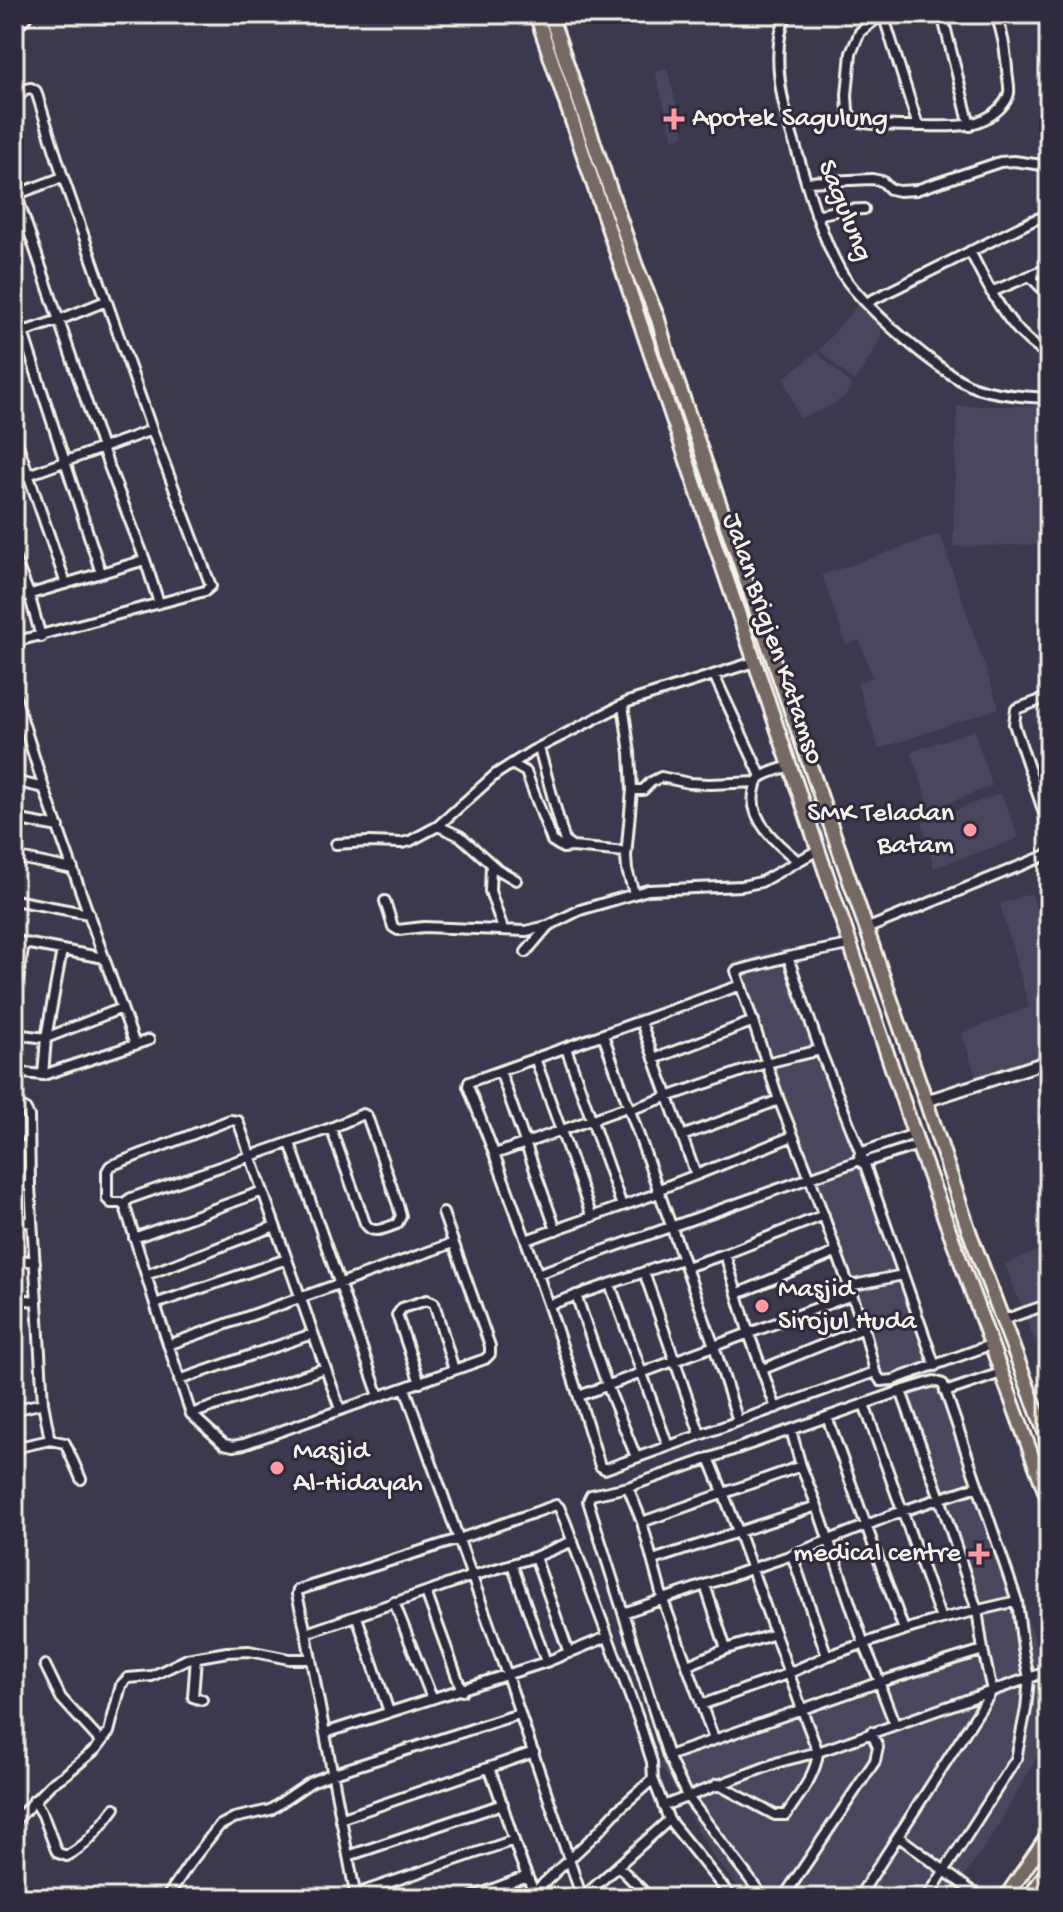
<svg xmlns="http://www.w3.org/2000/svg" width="1063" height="1912" font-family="'Gochi Hand',sans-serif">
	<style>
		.built { fill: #48465d }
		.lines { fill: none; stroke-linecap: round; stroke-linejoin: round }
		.minor-casing { stroke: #f4f1e8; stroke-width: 14 }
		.tertiary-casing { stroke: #f4f1e8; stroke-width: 16 }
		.secondary-casing { stroke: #f4f1e8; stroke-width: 17 }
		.trunk-casing { stroke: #f4f1e8; stroke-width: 18 }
		.minor { stroke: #2f2a3d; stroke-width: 8 }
		.tertiary { stroke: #2f2a3d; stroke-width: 10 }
		.secondary { stroke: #2f2a3d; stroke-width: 11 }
		.trunk { stroke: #766964; stroke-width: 12 }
		.poi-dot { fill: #ff9aa2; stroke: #2f2a3d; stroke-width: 3 }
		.labels { text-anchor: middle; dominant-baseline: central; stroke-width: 6; stroke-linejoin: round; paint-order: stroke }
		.poi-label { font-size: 28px; fill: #f4f1e8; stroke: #2f2a3d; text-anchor: start }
		.street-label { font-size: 28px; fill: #f4f1e8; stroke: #2f2a3d }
	</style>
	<rect width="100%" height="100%" fill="#3c384e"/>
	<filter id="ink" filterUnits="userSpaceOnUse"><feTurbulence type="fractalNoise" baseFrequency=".0125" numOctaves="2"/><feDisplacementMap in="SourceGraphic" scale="16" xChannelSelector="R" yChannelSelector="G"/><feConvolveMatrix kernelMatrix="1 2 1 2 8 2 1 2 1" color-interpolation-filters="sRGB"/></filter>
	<g filter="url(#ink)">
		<path class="built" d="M667,69L685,135L673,139L655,72Z
			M861,301L881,325V335L875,350L854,382L819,350Z
			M817,352L852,385L845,397L825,409L799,418L784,378Z
			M957,406H1046L1049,420V544L953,547Z
			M940,534L999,708L879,749L857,683L872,677L859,640L846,644L822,575Z
			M974,730L992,786L931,810L911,752Z
			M1001,793L1019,838L934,868L922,823Z
			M1031,893L1049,942V1054L976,1077L962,1033L1029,1007L1000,904Z
			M788,947L938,1373L1033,1633L1049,1697V1736L997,1828L950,1898H748L714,1858L659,1763L989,1654L979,1601L904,1384L882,1389L733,962Z
			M1049,1246V1331L1034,1340L1005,1264Z"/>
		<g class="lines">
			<defs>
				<path id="minor" d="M787,14C769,50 783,108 795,145C808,187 819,231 840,270C857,302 943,377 977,388C1000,395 1025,397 1049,398
					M882,14L860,32L851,53L847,95L848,111L854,121C876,126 899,126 922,126C949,126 977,130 999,109C1003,105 1008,99 1009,93C1010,86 1007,76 1007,68C1005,49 1003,32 995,14
					M883,14L918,126
					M942,14L970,126
					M14,101L25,89L31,88L36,91L63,177L152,430L211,586L205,591L14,642
					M806,182L872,179L882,181L890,189L899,191L916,190L1000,162L1014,161L1049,166
					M16,193L102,448L145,560L159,603
					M15,195L63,177
					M816,215L841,210L864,209
					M970,251C989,289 1010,334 1049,355
					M1030,276L1049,296
					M991,292L1049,268
					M866,303L1034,220L1049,215
					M23,332L101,573
					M14,335L59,320L106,301
					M14,433L66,584
					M14,480L152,430
					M14,557L29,594L41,637
					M14,599L145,560
					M714,675L761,776
					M14,693L44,788L135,1045
					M1049,697L1016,709L1014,724L1049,828
					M623,705L630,753L632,790L626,857L627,870L634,893
					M539,748L565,842L572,847L626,852
					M512,764L526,772L552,841L563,848L572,847
					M790,766C781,769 767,772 760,778C756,781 756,784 755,789C746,818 778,845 798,861
					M14,781L44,788
					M632,790H643L651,782L661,777L689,783L710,784L757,782
					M14,819L59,827
					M438,826L460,836L497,869L516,880
					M336,844L368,842L402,843L410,841L438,826L496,774L532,751L628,702L754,662
					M14,857L73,869
					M491,865L490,891L503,929
					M14,900L89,914
					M385,901L393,927L398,930L424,927L526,931L547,926
					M866,929L1049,854
					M14,941L104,958
					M849,945L788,957L736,971L779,1100L810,1178L864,1328L875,1372L881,1381L893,1380L990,1345
					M526,952L548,926L580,910L648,890L742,886L761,882L818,850
					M788,957L820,1050L863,1159L935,1366
					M741,985L469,1082L468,1086C517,1211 562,1338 600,1466L605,1469L875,1372
					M14,1005L24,943
					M641,1022L696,1175L657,1190
					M14,1034L46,1038L122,1008
					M603,1035L714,1346L738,1421
					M566,1048L622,1206
					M535,1058L592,1217
					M654,1059L754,1021
					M500,1071L556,1230
					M14,1072L43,1075L149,1040
					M43,1075L46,1038L62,950
					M14,1107L25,1109L29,1116L30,1186L43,1403L50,1440
					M629,1110L766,1063L820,1050
					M331,1128L365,1223C373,1236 384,1228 397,1224L401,1216L398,1205L367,1116L363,1114L331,1128L131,1198L124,1203L155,1304L191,1414L224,1444L233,1446L244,1444C324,1415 405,1388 485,1359L490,1354V1346L443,1213
					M682,1136L779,1100
					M290,1143L379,1396
					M14,1145L29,1147
					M495,1154L627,1107
					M859,1156L860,1153L914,1134
					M862,1163L918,1145
					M696,1175L793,1136
					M14,1184L30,1186
					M124,1203H111L107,1199V1171L110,1166L230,1120L238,1121L340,1409
					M14,1220L32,1223
					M134,1238L263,1191
					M526,1240L659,1193
					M725,1254L824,1215
					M14,1259L35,1262
					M686,1267L725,1254L749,1334L776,1408
					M644,1272L700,1434
					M537,1274L855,1162
					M146,1275L275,1226
					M610,1284L668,1446
					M849,1286L903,1275
					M737,1294L837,1252
					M576,1295L607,1385L636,1457
					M14,1299L37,1301
					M155,1304L287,1259
					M549,1305L682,1259
					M1003,1320L1049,1304
					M168,1345L453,1243
					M763,1369L864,1328
					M179,1380L312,1334
					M420,1383L397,1315L402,1308L427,1300L434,1303L454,1370
					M405,1388L507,1675L582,1898L669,1820
					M945,1392L1001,1373
					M579,1396L852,1295
					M864,1404L941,1619
					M14,1410L43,1403
					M191,1414L325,1368
					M827,1417L904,1630
					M791,1430L801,1466L817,1506L864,1644L880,1682L882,1691L895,1725
					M14,1448L50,1440L65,1443L81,1479
					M709,1458C750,1554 780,1655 818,1752C816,1776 798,1796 786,1815H775L717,1784
					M628,1487L642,1522L663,1600L714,1739
					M642,1522L801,1466
					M792,1555L827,1656
					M535,1557L569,1653
					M653,1560L817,1506
					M512,1564L546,1662
					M705,1585L726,1649
					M426,1592L462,1691
					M394,1602L432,1698
					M623,1613L792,1555L902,1511L978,1486
					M357,1617L389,1712
					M306,1633L472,1576L535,1557L573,1541
					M196,1657L193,1697L202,1700
					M45,1665L61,1698L101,1742
					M688,1665L726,1649L775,1634
					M701,1705L787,1674L827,1656L904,1630L941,1619L1017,1601
					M325,1733L546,1662L607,1637
					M668,1756L880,1682L983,1650
					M489,1768C506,1808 514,1852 534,1891
					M34,1800L43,1815L56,1850L58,1853L67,1856C87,1846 101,1826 115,1808
					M663,1806L779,1762L818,1752L1049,1671
					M340,1819L534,1752
					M14,1822L51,1784L66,1774L96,1749L109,1732L121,1685L128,1678L152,1676L187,1659L227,1652L249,1651L289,1659H311
					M899,1837L981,1898
					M348,1856L503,1804
					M618,1866L650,1898
					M356,1894L514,1840
					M166,1898L190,1863L219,1826L234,1818L270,1810L311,1782L331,1774L519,1714
					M356,1898L306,1633L297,1594L298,1590L459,1539L556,1505L559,1507L565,1521L638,1718L652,1762L653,1779L669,1820L732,1898
					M470,1898L527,1876
					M528,1898L596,1834L619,1809L653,1779
					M764,1898L687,1796L668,1756L588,1501L591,1495L628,1487L901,1391L934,1381L943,1384L1017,1601L1023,1649L1029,1678L1026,1709L1016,1759L927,1898
					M783,1898L875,1761L878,1747L871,1732
					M858,1898L992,1691L983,1650L977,1610L940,1498L901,1391"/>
				<path id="tertiary" d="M926,1101L1049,1061"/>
				<path id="secondary" d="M14,29L27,14"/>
				<path id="trunk" d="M536,14L918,1145L1049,1502
					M550,14L636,266L658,319L667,352L926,1101L969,1231L1049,1443
					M1005,1898L1049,1834
					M1029,1898L1049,1868"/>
			</defs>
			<use href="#minor" class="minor-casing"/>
			<use href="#tertiary" class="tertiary-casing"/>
			<use href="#secondary" class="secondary-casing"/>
			<use href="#trunk" class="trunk-casing"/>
			<use href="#minor" class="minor"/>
			<use href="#tertiary" class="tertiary"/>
			<use href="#secondary" class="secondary"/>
			<use href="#trunk" class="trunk"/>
		</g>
	</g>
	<g class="poi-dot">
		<path d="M670 107h8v8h8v8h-8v8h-8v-8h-8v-8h8z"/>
		<circle cx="970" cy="830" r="8"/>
		<circle cx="762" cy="1306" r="8"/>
		<circle cx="277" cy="1468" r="8"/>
		<path d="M975 1542h8v8h8v8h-8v8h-8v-8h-8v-8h8z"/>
	</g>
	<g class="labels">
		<g class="poi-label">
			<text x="692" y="119">Apotek Sagulung</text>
			<text x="954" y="814" text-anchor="end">SMK Teladan<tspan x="954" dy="32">Batam</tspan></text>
			<text x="778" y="1290">Masjid<tspan x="778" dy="32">Sirojul Huda</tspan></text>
			<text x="293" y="1452">Masjid<tspan x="293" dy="32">Al-Hidayah</tspan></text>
			<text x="961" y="1554" text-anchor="end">medical centre</text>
		</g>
		<g class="street-label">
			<text transform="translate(844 211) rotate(68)">Sagulung</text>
			<text transform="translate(772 639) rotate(71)">Jalan Brigjen Katamso</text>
		</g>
	</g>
	<rect width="1063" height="1912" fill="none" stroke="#2f2a3d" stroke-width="48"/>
	<rect x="24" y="24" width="1015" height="1864" fill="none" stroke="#f4f1e8" stroke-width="3" filter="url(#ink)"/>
</svg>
